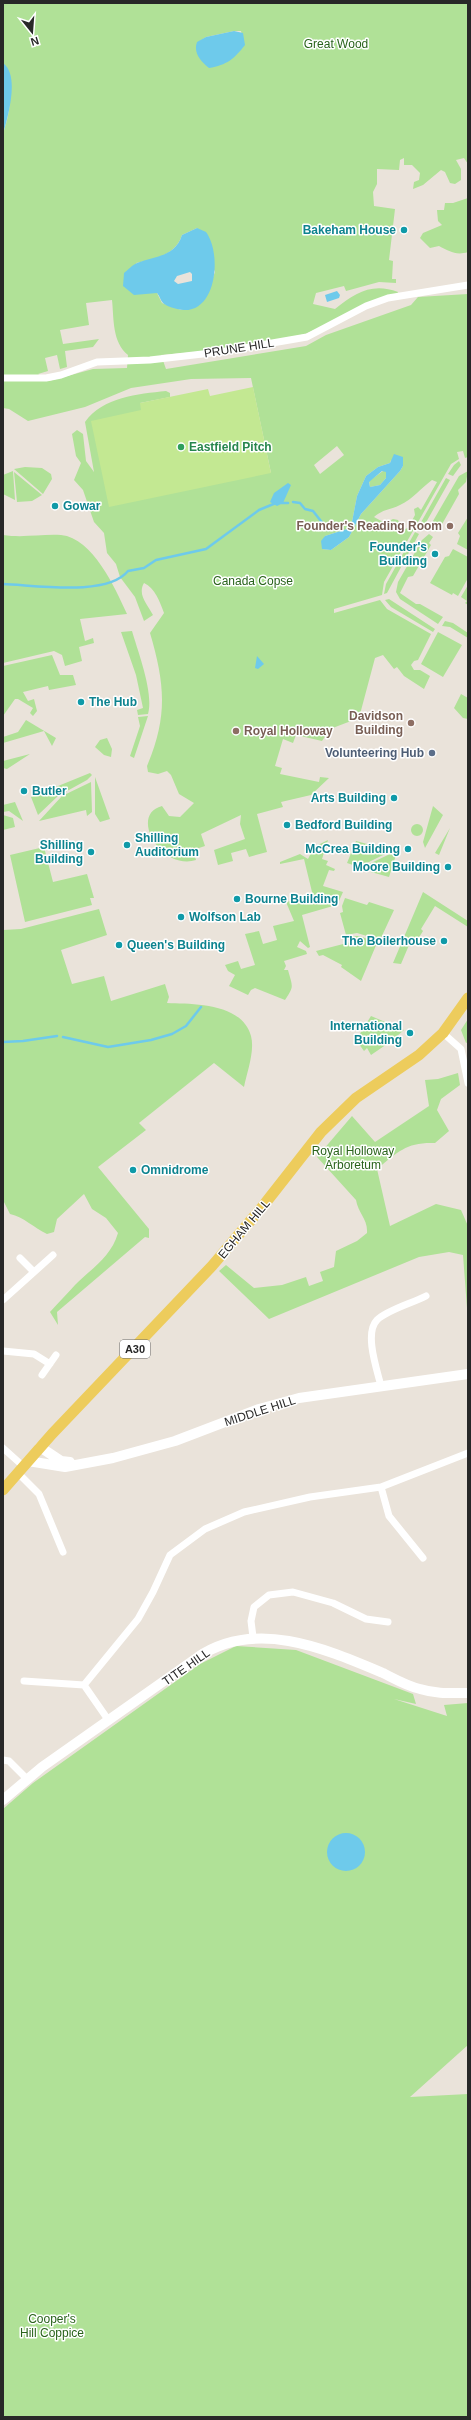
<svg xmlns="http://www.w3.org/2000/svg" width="471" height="2420" font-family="Helvetica,sans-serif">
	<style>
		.green { fill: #b0e197; fill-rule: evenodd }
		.pitch { fill: #c3e892 }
		.water { fill: #6ecaeb; fill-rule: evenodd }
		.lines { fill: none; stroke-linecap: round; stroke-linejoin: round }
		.stream { stroke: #6ecaeb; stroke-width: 2.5 }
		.street { stroke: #fff; stroke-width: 7 }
		.secondary { stroke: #fff; stroke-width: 10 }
		.primary { stroke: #edcc5c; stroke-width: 11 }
		.culture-dot { fill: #0f9aa8; stroke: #fff; stroke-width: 1.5 }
		.leisure-dot { fill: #2e9e5b; stroke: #fff; stroke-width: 1.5 }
		.education-dot { fill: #8d6e63; stroke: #fff; stroke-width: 1.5 }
		.service-dot { fill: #5c6f8a; stroke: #fff; stroke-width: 1.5 }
		.labels { text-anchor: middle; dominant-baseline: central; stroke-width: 3; stroke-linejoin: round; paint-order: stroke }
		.shield { fill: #fff; stroke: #686868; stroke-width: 1 }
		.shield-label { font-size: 11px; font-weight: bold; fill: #282828 }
		.park-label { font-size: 12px; fill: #29631b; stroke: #fff }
		.culture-label { font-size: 12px; font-weight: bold; fill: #0d838f; stroke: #fff; text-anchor: start }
		.street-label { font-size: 12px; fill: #282828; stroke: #fff }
		.leisure-label { font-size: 12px; font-weight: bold; fill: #27864d; stroke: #fff; text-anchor: start }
		.education-label { font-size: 12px; font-weight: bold; fill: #785e54; stroke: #fff; text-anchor: end }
		.service-label { font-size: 12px; font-weight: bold; fill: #4e5e75; stroke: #fff; text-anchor: end }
	</style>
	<rect width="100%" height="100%" fill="#eae3da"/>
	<path class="green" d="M3,3H468V164L464,158L456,160L461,169V180L455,184L450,183L445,172L441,170L423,185L413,189L414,182L419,180L420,173L412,165H404V158L400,160L399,170L377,169V184L373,192L374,206L395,209L389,260L393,261L392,279H396V283L379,282L346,291L344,286L316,293L313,304L335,309C355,293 372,282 398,292L397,295L305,334L241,348L161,355L166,369L306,346L326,335L411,305L418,297L468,294V457L465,458L463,451L457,452L459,459L451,464L384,582L382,595L334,609V613L380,600L387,609L431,634L418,660L414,661L411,665L414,670H420L430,676L424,689L404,676L397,667L394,669L383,655L375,658L359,718L330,729L322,741L296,735L293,743L283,739L275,766L282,768L280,774L319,782L320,777L329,778L311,795L281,802L283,807L257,814L267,852L249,857L246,849L231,853L233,861L218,865L214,850L245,839L240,824L241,815L201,834L205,846L193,850L196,860C162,871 128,815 162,806L169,816L180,817L194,803L179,794L171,775L167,771L158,774L148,772L147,766C168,716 165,684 150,633L164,613C160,602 155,588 144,583C137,595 148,605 153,615L144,621L135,597L120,577L116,564L107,553L104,533L94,522L83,490L74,480L81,463L76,456L72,434L77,430L83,434L86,461L94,472L85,422C103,397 138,394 166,391L170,393V397L140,403L271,473L251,378L191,379L131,388L85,407L28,421L9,409L3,408V134C12,106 13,88 3,62C0,54 3,14 3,3ZM234,31H241L243,40L197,43L206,37ZM197,228L215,272L205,299L181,310L162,303L157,293H150L136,263C155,259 176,255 182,235ZM112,300C114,319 112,342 128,355L127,368L93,369L49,381L38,374L48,371L45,358L57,355L60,369L67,367L65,351L93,347L99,339L63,344L60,330L89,325L86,303ZM337,446L344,455L320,474L314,465ZM391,460L403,466L400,471L361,514L349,537L331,550L322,549L325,536L347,529L352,522L357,496L366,476L378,467L390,463ZM432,480L437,482L421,510L418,507L414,509L415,515L408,528L402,530L398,520L393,519L385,523L374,517C383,509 390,510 400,505C413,499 421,488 432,480Z
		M468,198V252C456,256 449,251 439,246L430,248L420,238L423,233L442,225L438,221L437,210H444L445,203H453Z
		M459,461L461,465L453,476L448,474L454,465Z
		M25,467L42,468L51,474L52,479L43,494L14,469Z
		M13,471L15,500L3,494V475Z
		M383,471H386V478L380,485L370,487L369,481Z
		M468,471L466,482L458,490L459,494L441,526H438L436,532L431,530L433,521L459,476Z
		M14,472L42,495L32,501L17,502Z
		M446,478L450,480L424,526L420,524Z
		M468,517V550L457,544L460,536L458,533Z
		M415,532L419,534L387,593L384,594L386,584Z
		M429,534L433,537L429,543L431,545L413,576L408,577L400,593L416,604H420L443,617L438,624L400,599L396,592L398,582L422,540Z
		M3,535C23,538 41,534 61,535C93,538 115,588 127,614L80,619L85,641L93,638L94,643L79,647L82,661L65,666L62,655L54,651L3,663Z
		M453,549L468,557V578L458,596L453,593L452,595L430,583L445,557L449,556Z
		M468,585V605L465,603L467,601L461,597Z
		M389,599L435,629L433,632L391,607L385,600Z
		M445,621L453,623L468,633V638L450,627L442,626Z
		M132,631C138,652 154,693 148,714L138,715L137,710L143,708L136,675L121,632Z
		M438,632L462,645L443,677L421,664Z
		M52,655L60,675H73L76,685L49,690L48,686L23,692L28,701L34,699L37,711L33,716L30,713L33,708L18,699H15L3,716V666Z
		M461,694L468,698V719L463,718L454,708Z
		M148,716L134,758L130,756L140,726L138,717Z
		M26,720L56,738L52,746L44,731L3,743V737L18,732Z
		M107,738L112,749L111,757L104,755L95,747L100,740Z
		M30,754L7,769L3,768V761Z
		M90,773L92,775L87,780L58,796L38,815L31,797Z
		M95,777L110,819L100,822L95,814Z
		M91,782L92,812L87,816L86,810L39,821L62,796Z
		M15,802L23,821L9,811L3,812V805Z
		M433,806L443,815L425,848L423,842Z
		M3,815L13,818L15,827L3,830Z
		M411 830a6 6 0 1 1 12 0a6 6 0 1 1-12 0Z
		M450,828L439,855L435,853Z
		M328,840L322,859L328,861L326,865L335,869L334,871L329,870L323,886L343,892L339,901L332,903L333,906L302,915L310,947L308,948L300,941L297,947L306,951L307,954L284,961L286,966L284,970H288C293,988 294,986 285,1000L255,988L251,990L248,995L229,986L235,975L228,971L225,965L238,961L241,969L255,965L245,934L259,931L263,944L277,940L273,926L294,921L286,902L313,896L304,859L280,864V862L300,854L308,859L311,853L310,849Z
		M356,841L389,850V852L359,867L347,863Z
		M44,847L53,882L87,874L94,898H90L92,905L25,922L10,855Z
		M390,854L396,855L389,877L371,872L369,864Z
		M423,892L468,921V927L435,906L421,929L423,931L418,939L412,938L401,964L393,963Z
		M345,898L367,905L369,902L394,910L380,940L357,933L346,935L340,913L343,912L342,906Z
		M99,909L107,935L61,950L72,984L104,976L111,1001L165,984L169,997L167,1003C194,1004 242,1003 251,1036C255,1051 247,1072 244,1087L214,1063L139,1123L146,1130L98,1167L149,1229V1238L145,1237L57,1312L58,1325L50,1312C58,1303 67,1294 75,1285C92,1268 111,1257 118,1233L106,1218L92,1209L84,1194L57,1219L54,1232L47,1234C34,1228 24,1217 10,1214L3,1200V930L21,929Z
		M350,936H360L377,943L361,981L341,967L342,965L323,955L319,956L316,951L351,942Z
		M371,1016L404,1030L390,1042L371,1055L367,1048L364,1051L356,1040Z
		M468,1019V1042L466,1043L461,1030Z
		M458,1073L460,1085L441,1099L437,1110L449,1131L435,1143C407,1142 399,1151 377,1169L390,1226L436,1204L461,1210L468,1226V1321L463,1255L449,1252L419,1257L269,1319L219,1271L226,1265L254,1288L282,1285L306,1277L309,1286L323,1281L320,1272L334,1267L336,1251L357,1241L367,1233C368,1219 358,1213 356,1200L317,1157L352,1116L375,1142L429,1106L425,1080L438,1079Z
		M236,1646L296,1650L413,1694L416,1704L394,1699L447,1716L444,1705L468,1703V2045L410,2097L468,2094V2417H3V1809L33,1783L200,1664Z"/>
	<path class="pitch" d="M253,387L271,473L109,507L91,421L141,410L140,403L208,389L210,396Z"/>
	<path class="water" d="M234,31L243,33L245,45C234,59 227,65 209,68C201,62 193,53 197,42L206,37Z
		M3,63C20,75 8,117 3,134Z
		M197,228L206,232C223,255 216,319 177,309C173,308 166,306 163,303C160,300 160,296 157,293L134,295L123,286L124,273C128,270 132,265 137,263C155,256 175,257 182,235ZM190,272L192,274V281L178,284L174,281L177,276Z
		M337,291L340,295L339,298L327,302L325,295Z
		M394,454L403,457V466L400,471L361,514L349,537L331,550L322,549L321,541L325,536L347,529L352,522L357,496L366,476L378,467L390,463ZM382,471L386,472V478L380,485L370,487L369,482Z
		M288,483L291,485L283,503L277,506L270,502L274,493Z
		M257,656L264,664L258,669L255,668Z
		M327 1852a19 19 0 1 1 38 0a19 19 0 1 1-38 0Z"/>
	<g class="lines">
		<path class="stream" d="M293,502L300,503L305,509L313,511L328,530
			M281,503H288
			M3,584C35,585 107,597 128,571L144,568L156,560L206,549L259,510L276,503
			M63,1037L108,1047L151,1040L172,1034L186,1026L201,1007
			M3,1042L23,1041L57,1036"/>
		<path class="street" d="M3,378H46L61,375L97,362L150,360L220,352L307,337L366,306L388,298L468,285
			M443,1033L461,1049L468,1083
			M20,1258L34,1272
			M3,1300L53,1255
			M3,1351L34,1354L50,1364
			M42,1375L56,1355
			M381,1386C377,1370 364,1333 377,1320C387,1310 413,1303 426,1296
			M3,1448L23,1466
			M18,1473L39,1494L63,1552
			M381,1487L389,1516L423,1558
			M253,1637L251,1621L254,1607L269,1595L293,1592L333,1603L366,1619L388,1622
			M24,1681L84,1685L109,1721
			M84,1685L138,1619L153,1592L170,1555L205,1529L244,1512L310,1497L381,1487L468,1453
			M3,1760L9,1761L27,1779"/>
		<path class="secondary" d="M40,1447L61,1461L70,1462
			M28,1461L65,1467L113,1458L175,1441L259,1409L299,1398L468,1374
			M3,1800L42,1767L198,1657C256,1618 326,1649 383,1673C395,1679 407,1686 420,1689C436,1694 451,1693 468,1693"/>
		<path class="primary" d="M3,1490L52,1434L212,1266L263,1206L321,1132L356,1098L419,1055L443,1033L468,998"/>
	</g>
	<g class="culture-dot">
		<circle cx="404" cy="230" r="4"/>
		<circle cx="55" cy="506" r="4"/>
		<circle cx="435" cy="554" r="4"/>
		<circle cx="81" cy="702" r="4"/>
		<circle cx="24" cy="791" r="4"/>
		<circle cx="394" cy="798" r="4"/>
		<circle cx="287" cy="825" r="4"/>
		<circle cx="127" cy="845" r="4"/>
		<circle cx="408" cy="849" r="4"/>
		<circle cx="91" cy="852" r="4"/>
		<circle cx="448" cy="867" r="4"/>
		<circle cx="237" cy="899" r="4"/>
		<circle cx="181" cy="917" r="4"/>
		<circle cx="444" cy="941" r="4"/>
		<circle cx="119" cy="945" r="4"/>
		<circle cx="410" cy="1033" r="4"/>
		<circle cx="133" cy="1170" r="4"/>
	</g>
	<circle class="leisure-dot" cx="181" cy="447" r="4"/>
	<g class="education-dot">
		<circle cx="450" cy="526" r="4"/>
		<circle cx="411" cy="723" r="4"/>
		<circle cx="236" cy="731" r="4"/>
	</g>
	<circle class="service-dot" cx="432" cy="753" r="4"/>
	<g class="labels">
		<rect class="shield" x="120" y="1340" width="30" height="18" rx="3"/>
		<g class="shield-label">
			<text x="135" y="1349">A30</text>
		</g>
		<g class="park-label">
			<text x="336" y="44">Great Wood</text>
			<text x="253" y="581">Canada Copse</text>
			<text x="353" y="1151">Royal Holloway<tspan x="353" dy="14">Arboretum</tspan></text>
			<text x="52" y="2319">Cooper's<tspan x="52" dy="14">Hill Coppice</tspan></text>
		</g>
		<g class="culture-label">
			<text x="396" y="230" text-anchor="end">Bakeham House</text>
			<text x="63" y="506">Gowar</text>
			<text x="427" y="547" text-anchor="end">Founder's<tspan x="427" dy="14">Building</tspan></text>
			<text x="89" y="702">The Hub</text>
			<text x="32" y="791">Butler</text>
			<text x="386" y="798" text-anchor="end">Arts Building</text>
			<text x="295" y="825">Bedford Building</text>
			<text x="135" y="838">Shilling<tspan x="135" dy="14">Auditorium</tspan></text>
			<text x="83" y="845" text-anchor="end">Shilling<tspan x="83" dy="14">Building</tspan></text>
			<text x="400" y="849" text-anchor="end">McCrea Building</text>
			<text x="440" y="867" text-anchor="end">Moore Building</text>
			<text x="245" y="899">Bourne Building</text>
			<text x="189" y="917">Wolfson Lab</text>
			<text x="436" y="941" text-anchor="end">The Boilerhouse</text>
			<text x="127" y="945">Queen's Building</text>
			<text x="402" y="1026" text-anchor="end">International<tspan x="402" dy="14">Building</tspan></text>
			<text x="141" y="1170">Omnidrome</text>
		</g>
		<g class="street-label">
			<text transform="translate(239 348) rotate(-9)">PRUNE HILL</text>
			<text transform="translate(244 1229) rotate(-50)">EGHAM HILL</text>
			<text transform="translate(260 1411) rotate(-18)">MIDDLE HILL</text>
			<text transform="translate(186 1667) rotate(-35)">TITE HILL</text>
		</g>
		<g class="leisure-label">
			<text x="189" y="447">Eastfield Pitch</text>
		</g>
		<g class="education-label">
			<text x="442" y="526">Founder's Reading Room</text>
			<text x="403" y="716">Davidson<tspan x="403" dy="14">Building</tspan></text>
			<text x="244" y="731" text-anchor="start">Royal Holloway</text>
		</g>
		<g class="service-label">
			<text x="424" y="753">Volunteering Hub</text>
		</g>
	</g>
	<rect width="471" height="2420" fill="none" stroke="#282828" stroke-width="8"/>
	<g transform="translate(32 32) rotate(163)" stroke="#ffffff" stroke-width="3" paint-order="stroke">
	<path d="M0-3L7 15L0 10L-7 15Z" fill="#282828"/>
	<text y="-6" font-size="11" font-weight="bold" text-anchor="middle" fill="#282828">N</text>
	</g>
</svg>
